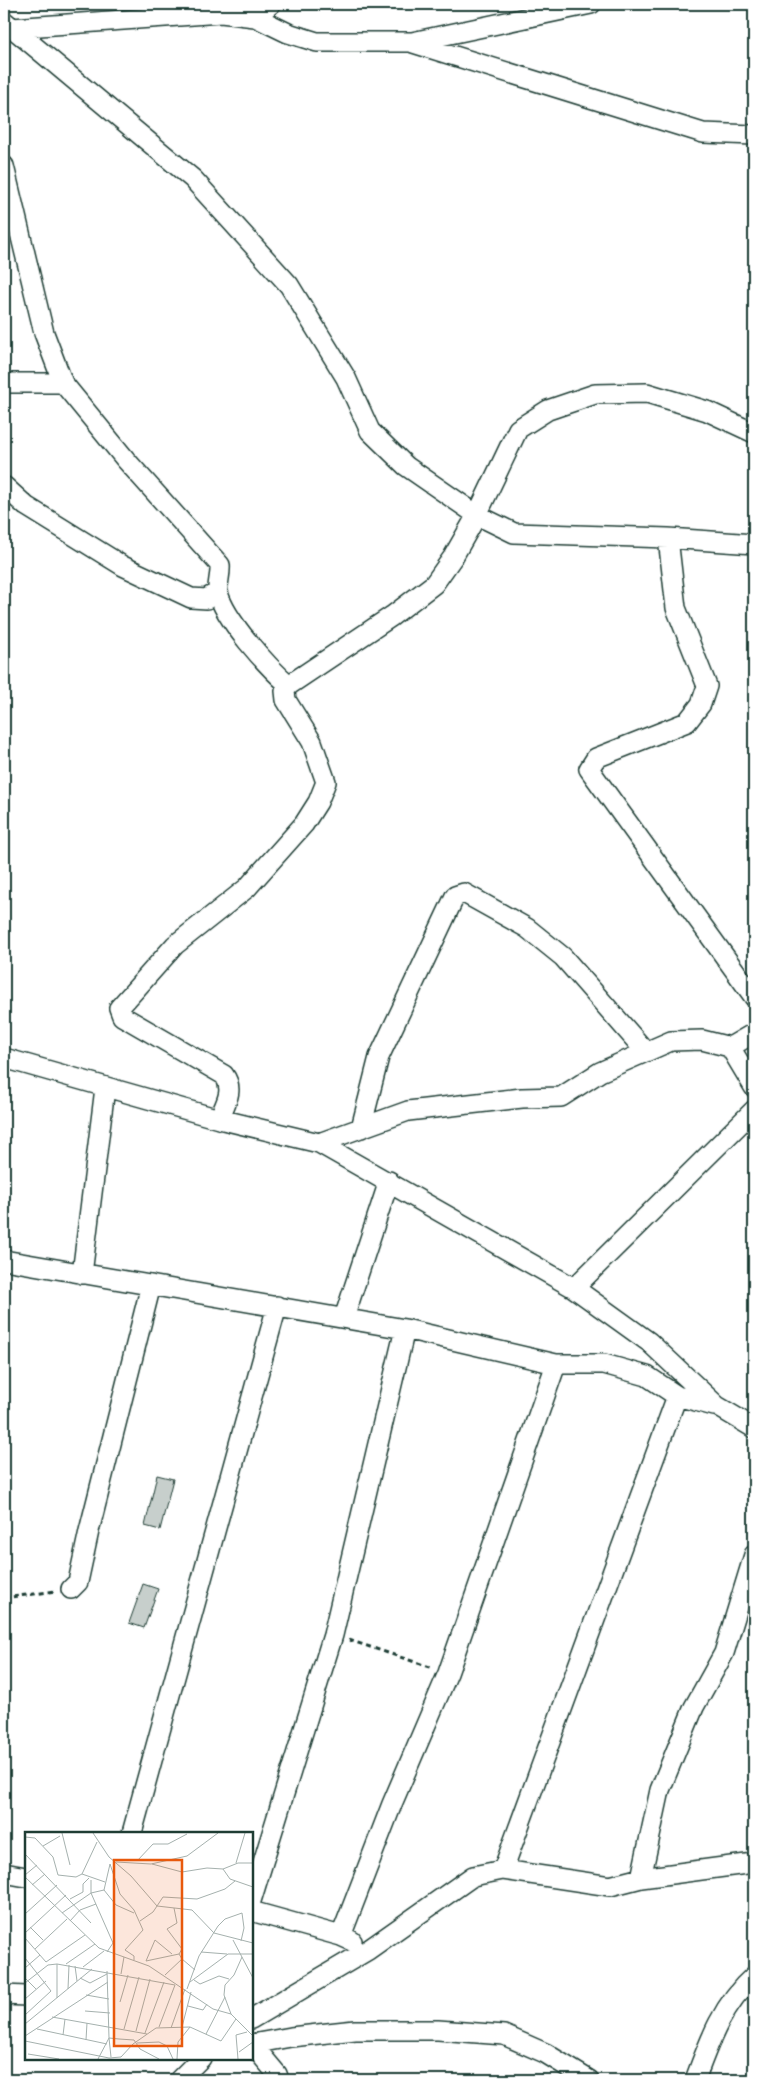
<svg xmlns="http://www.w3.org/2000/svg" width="758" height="2084" font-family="'Balsamiq Sans',sans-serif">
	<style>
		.building { fill: #c7cfcc; stroke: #1f3d34 }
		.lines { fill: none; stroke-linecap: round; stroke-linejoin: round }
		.minor-casing { stroke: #1f3d34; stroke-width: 22 }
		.path { stroke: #1f3d34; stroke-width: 3; stroke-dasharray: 5 4; stroke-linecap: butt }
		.minor { stroke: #fff; stroke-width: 19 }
		.inset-road { fill: none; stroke: #a5b1ae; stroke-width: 1 }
		.view { fill: #e8590c; fill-opacity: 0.15; stroke: #e8590c; stroke-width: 2.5 }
		.inset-edge { fill: none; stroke: #1f3d34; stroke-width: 2.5 }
	</style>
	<rect width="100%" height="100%" fill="#fff"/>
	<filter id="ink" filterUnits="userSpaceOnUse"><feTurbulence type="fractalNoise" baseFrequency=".02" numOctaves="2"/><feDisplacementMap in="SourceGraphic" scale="10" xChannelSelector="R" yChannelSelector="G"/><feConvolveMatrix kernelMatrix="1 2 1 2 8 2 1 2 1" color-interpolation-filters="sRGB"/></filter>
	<g filter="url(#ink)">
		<path class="building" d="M157,1475L173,1479L160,1530L145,1526Z
			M143,1584L158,1589L144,1628L129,1623Z"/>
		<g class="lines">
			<defs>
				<path id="minor" d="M255,17L271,4
					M4,21L193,179L289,285L346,378L370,431L406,466L477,515L514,533L668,538L754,544
					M12,28L221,13L255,17L288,33L317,42H412L591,4
					M413,43L703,133L754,135
					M4,166L44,333L63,383L126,460L220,565C221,574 217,584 218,592C224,619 268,667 289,685
					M4,383H63
					M4,486L26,506L123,566L191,598L207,599L218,591
					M668,538L676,608L707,686L701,704L687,722L596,758L589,769L754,997
					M730,1047L754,1087
					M4,1058L219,1119L319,1143L574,1288L649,1342L717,1406L754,1428
					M219,1119C225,1104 235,1090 224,1075L122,1016L119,1008L175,945L247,888L304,824L318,802L326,782L312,742L286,700L285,691L289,685L392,616L434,584L453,557L477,515L518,429L548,410L595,394L647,393L707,411L754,433
					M361,1128L379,1057L455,896L464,893L527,928L563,957L646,1052
					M319,1143L408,1111L522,1098L561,1097L600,1072L671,1041L702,1040L730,1047L754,1033
					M4,1260L405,1329L556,1364H604L647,1376L677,1396L714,1406
					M82,1274L105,1088
					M574,1288L754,1110
					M344,1318L389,1181
					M71,1589L78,1582L89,1531L151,1285
					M132,1833L277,1306
					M503,1870L677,1396
					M4,1873L26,1877
					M641,1878L660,1790L694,1707L724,1653L754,1555
					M251,1901L333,1635L405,1329
					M251,1911L341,1936L352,1941
					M341,1936L392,1804L448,1673L556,1364
					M4,1995L26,1996
					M251,2019L368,1950L473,1876L503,1870L610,1886L641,1878L754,1863
					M251,2043L277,2074L279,2080
					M252,2044L291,2037L355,2030H438L504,2035L545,2053L589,2080
					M179,2080L201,2058
					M695,2080C709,2042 723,2003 754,1976"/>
			</defs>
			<use href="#minor" class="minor-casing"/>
			<path class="path" d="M4,1598L56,1591
				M349,1640L433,1668"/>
			<use href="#minor" class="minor"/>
		</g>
	</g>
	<g transform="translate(25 1832)">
		<rect width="228" height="228" fill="#fff"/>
		<path class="inset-road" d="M37,1L45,33M68,1L84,25L106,44L132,74L167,78L189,101L228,111M0,5L10,6L28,25L33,43L51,45L57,42L72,10M18,14L35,4M0,22L66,91M112,29L128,12H143L162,2M91,30L126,32L162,24L193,1M211,31L220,1M85,32L95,62L109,78L118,98L100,118L109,124V128M85,32L79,58L91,73L109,81M127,32L157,40L182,36L198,37L213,31H228M198,37L205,47L228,55M57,42L80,50M0,43L12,33M0,45L74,116L124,134L188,177L206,182L228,204M66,48V61L88,111L82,120M7,53L20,42M45,67L58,60V52L64,46M149,76L152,91L142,97L157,117L154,122L157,127L170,138M37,81L66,61L79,58M0,82L32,53M45,89L55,78L71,72M115,89L128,80L138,65L172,67L200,57L210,49M5,95L18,108M0,101L41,63M0,106L21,130M208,108L228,146M10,117L42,87M176,120L202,122M0,126L26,159L0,183M121,129L130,108L147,122M121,129L154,122M21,130L60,103M41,132L70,112M50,134L52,149M58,135L79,119M0,136L15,123M96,142L99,125M140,143L157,127M0,146L11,157M55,146L65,151L82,142M169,148L175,152L194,144L204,147M165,150L203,122H228M0,151L23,133L32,132L150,153M43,157L44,133M162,157L174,124L193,94L200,87L217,81L219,96L216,109M61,163L84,167M32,166V132M0,167L21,149M95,170L103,143M163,174L178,178L182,172M60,179L85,181M206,182L199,163L200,153L209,143L217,125M27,185L122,202M0,192L67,137M134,195L150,153M157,195L166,160M146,196L160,157M12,197L82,212M99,197L114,145M111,199L125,147M120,201L139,150M181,202L200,165M38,203L40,187M0,204L83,150M61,208L62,191M0,209L84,226L96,225L108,212L131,196L165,195L196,209L211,187M112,211L134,210L142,214L148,227M214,220L228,210M3,222L34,227M86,225L84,206L94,207L109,208L115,217L134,227M73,227L84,206L82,139M152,227L153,210L165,195M213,227L211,203L222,200"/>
		<path class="view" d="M89,28H157V214H89Z"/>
		<rect width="228" height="228" class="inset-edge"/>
	</g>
	<rect width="758" height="2084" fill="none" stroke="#fff" stroke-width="20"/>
	<rect x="10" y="10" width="738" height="2064" fill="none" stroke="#1f3d34" stroke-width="2" filter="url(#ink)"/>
</svg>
